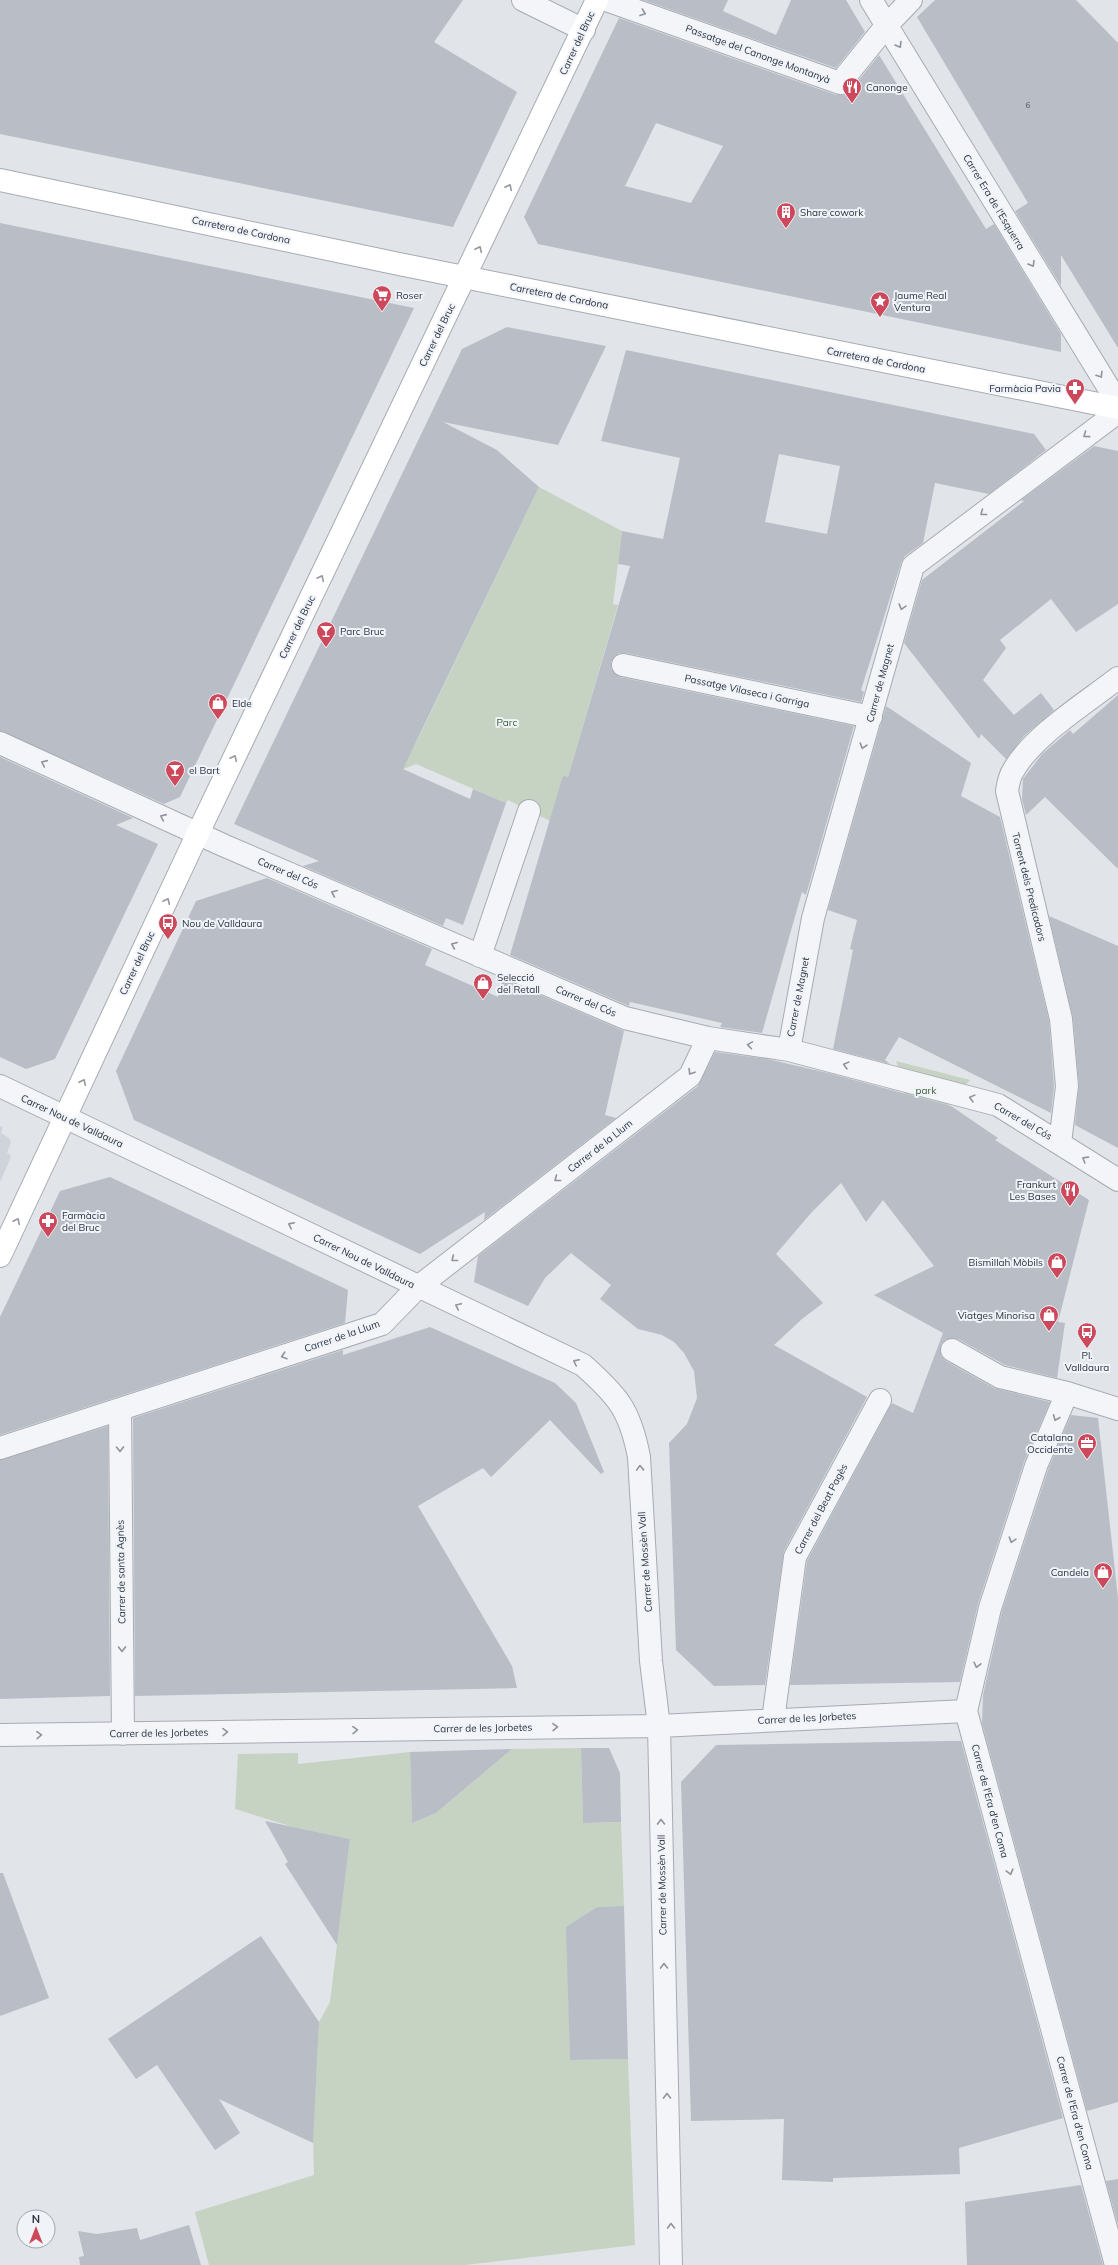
<svg xmlns="http://www.w3.org/2000/svg" width="1118" height="2265" font-family="Mulish,sans-serif">
	<style>
		.built { fill: #cfd3db }
		.green { fill: #c6d3c2 }
		.building { fill: #b8bdc6; fill-rule: evenodd }
		.lines { fill: none; stroke-linecap: round; stroke-linejoin: round }
		.street-casing { stroke: #a6abb3; stroke-width: 24 }
		.secondary-casing { stroke: #a6abb3; stroke-width: 24 }
		.street { stroke: #f3f5f8; stroke-width: 22 }
		.secondary { stroke: #fff; stroke-width: 22 }
		.oneway { stroke: #8e939c }
		.oneway2 { stroke: #9498a0 }
		.labels { text-anchor: middle; dominant-baseline: central; stroke-width: 4; stroke-linejoin: round; paint-order: stroke }
		.number-label { font-size: 8px; fill: #4d5462 }
		.street-label { font-size: 10px; fill: #293141; stroke: #f0f3f7 }
		.poi-label { font-size: 10px; fill: #293141; stroke: #f0f3f7; text-anchor: start }
		.park-label { font-size: 10px; fill: #3d5c37; stroke: #f0f3f7 }
	</style>
	<rect width="100%" height="100%" fill="#e1e4e9"/>
	<path class="built" d="M0,1126L3,1127L1,1133L9,1138L11,1142L7,1153L11,1155L9,1162L0,1182Z"/>
	<path class="green" d="M539,487L622,531L613,604L618,605L568,777L563,775L550,821L508,800L506,803L416,764L401,770L419,737Z
		M896,1061L970,1080L939,1115L905,1107L904,1080Z
		M581,1748L583,1823L621,1822L624,1906L597,1907L567,1927L570,2060L628,2059L635,2245L465,2265H209L195,2212L314,2175L313,2137L319,2022L330,2002L350,1839L293,1827L235,1809L238,1754L298,1753V1764L410,1752L412,1823L436,1813L512,1749Z"/>
	<path class="building" d="M0,0H463L434,42L517,92L453,227L0,134Z
		M643,0H728L723,11L776,35L791,0H846L865,32L836,68Z
		M935,0H1076L1118,43V348L1061,255V286L1015,211L1028,203L917,17Z
		M619,18L836,95H844L850,91L879,55L986,229L994,224L1061,334V352L538,244L524,217ZM656,123L723,146L691,203L625,186Z
		M0,223L414,308L180,797L164,804L0,731Z
		M507,327L606,346L558,445L443,422L497,450L539,487L403,769L470,799L473,789L506,803L463,925L446,918L443,926L303,866L319,861L234,824L462,349Z
		M626,350L1034,434L1046,450L989,494L935,483L923,543L905,556L901,563L861,690L864,692L861,702L626,653H619L611,662V669L620,677L854,726L806,895L802,892L762,1033L720,1027L722,1023L630,1002L629,1006L510,955L563,775L568,777L630,566L618,564L622,531L663,539L680,458L601,441ZM779,454L840,466L827,534L765,522Z
		M1094,446L1118,451V604L1076,632L1051,599L1000,640L1006,648L983,680L1014,715L1041,693L1054,710L1024,736L1006,759L981,734L979,739L904,643L922,580L1024,501L1021,500Z
		M1118,695V869L1045,797L1026,815L1022,799L1023,779L1042,754L1070,730L1073,734Z
		M886,706L971,763L961,796L1000,817L1049,1021L1054,1086L1051,1113L899,1037L885,1060L890,1064L833,1049L853,950L850,949L857,920L828,910Z
		M0,757L133,818L116,825L158,844L55,1059L26,1069L0,1057Z
		M267,878L432,949L425,965L498,997L503,979L624,1031L605,1115L616,1118L484,1220L485,1212L420,1254L134,1120L116,1071L196,901Z
		M1049,916L1118,946V1148L1075,1125L1079,1085L1073,1018Z
		M715,1052L767,1059L828,1073L951,1106L998,1138L995,1140L1089,1200L1058,1322L1065,1323L1057,1378L1005,1365L958,1339H946L941,1344V1356L946,1361L994,1388L1050,1402L1024,1462L978,1604L960,1682L790,1685L807,1561L892,1403L913,1413L943,1333L874,1295L934,1266L883,1200L866,1222L841,1183L811,1213L776,1254L823,1303L802,1319L774,1345L867,1397L784,1551L765,1685L714,1686L676,1650L669,1443L687,1424L697,1398L694,1371L684,1353L674,1342L662,1335L638,1329L600,1299L611,1285L571,1253L545,1278L528,1306L474,1282L478,1256L698,1086Z
		M110,1177L348,1290L345,1323L0,1435V1317L60,1191Z
		M430,1327L555,1383L576,1403L604,1472L601,1474L550,1420L491,1477L483,1468L418,1506L512,1666L517,1688L135,1696L133,1418L343,1350V1355Z
		M1071,1415L1098,1418L1118,1598V2102L1087,2111L982,1723L983,1695L1002,1611L1048,1470Z
		M108,1426L110,1696L0,1699V1460Z
		M948,1741H961L1063,2118L959,2148L960,2174L833,2178V2182L782,2180L784,2119L691,2121L681,1782L716,1745Z
		M581,1748H609L620,1773L621,1822L583,1823Z
		M512,1749L436,1813L412,1823L410,1752Z
		M265,1821L350,1839L337,1945L285,1864L288,1862Z
		M0,1873H3L49,1998L0,2016Z
		M624,1906L628,2059L570,2060L566,1927L597,1907Z
		M261,1936L319,2022L313,2143L219,2099L240,2133L215,2150L157,2065L136,2079L108,2039Z
		M1118,2179V2225L1106,2181Z
		M1081,2185L1103,2265H967L965,2202Z
		M189,2225L201,2265H80L79,2257L84,2256L78,2231L97,2234L137,2228L140,2240Z"/>
	<g class="lines">
		<defs>
			<path id="street" d="M523,0L584,30
				M606,0L840,83L887,25L911,0
				M871,0L1118,403
				M623,665L871,717
				M0,743L225,846L625,1018L708,1038L789,1050L998,1105L1118,1180
				M480,956L529,811
				M789,1050L813,918L913,566L1118,412
				M0,1086L583,1365C618,1396 630,1410 639,1457L651,1661L659,1726L671,2265
				M1060,1143L1067,1086L1061,1019L1007,791C1008,785 1009,777 1013,771C1032,736 1086,703 1118,678
				M952,1350L1000,1377L1067,1393
				M120,1410L123,1734
				M0,1448L382,1324L418,1287L690,1076L708,1038
				M773,1720L795,1557L880,1400
				M0,1735L659,1726L966,1711
				M1116,2265L966,1711L990,1608L1036,1466L1067,1393L1118,1409"/>
			<path id="secondary" d="M0,180L399,264L1118,408
				M0,1256L198,833L597,0"/>
		</defs>
		<use href="#street" class="street-casing"/>
		<use href="#secondary" class="secondary-casing"/>
		<use href="#street" class="street"/>
		<use href="#secondary" class="secondary"/>
	</g>
	<defs><path id="oneway-chevron" d="M-2-3.5L2.5 0L-2 3.5" fill="none" stroke-width="1.6" stroke-linecap="round" stroke-linejoin="round"/></defs>
	<g class="oneway">
		<use href="#oneway-chevron" transform="translate(643 13) rotate(20)"/>
		<use href="#oneway-chevron" transform="translate(899 45) rotate(59)"/>
		<use href="#oneway-chevron" transform="translate(1032 264) rotate(59)"/>
		<use href="#oneway-chevron" transform="translate(1100 375) rotate(57)"/>
		<use href="#oneway-chevron" transform="translate(1086 435) rotate(144)"/>
		<use href="#oneway-chevron" transform="translate(983 513) rotate(142)"/>
		<use href="#oneway-chevron" transform="translate(902 607) rotate(106)"/>
		<use href="#oneway-chevron" transform="translate(863 746) rotate(106)"/>
		<use href="#oneway-chevron" transform="translate(44 763) rotate(-156)"/>
		<use href="#oneway-chevron" transform="translate(163 817) rotate(-156)"/>
		<use href="#oneway-chevron" transform="translate(334 893) rotate(-157)"/>
		<use href="#oneway-chevron" transform="translate(454 945) rotate(-157)"/>
		<use href="#oneway-chevron" transform="translate(750 1045) rotate(-171)"/>
		<use href="#oneway-chevron" transform="translate(846 1065) rotate(-165)"/>
		<use href="#oneway-chevron" transform="translate(691 1072) rotate(122)"/>
		<use href="#oneway-chevron" transform="translate(972 1098) rotate(-165)"/>
		<use href="#oneway-chevron" transform="translate(1085 1159) rotate(-148)"/>
		<use href="#oneway-chevron" transform="translate(557 1179) rotate(142)"/>
		<use href="#oneway-chevron" transform="translate(291 1225) rotate(-154)"/>
		<use href="#oneway-chevron" transform="translate(454 1259) rotate(142)"/>
		<use href="#oneway-chevron" transform="translate(458 1306) rotate(-155)"/>
		<use href="#oneway-chevron" transform="translate(284 1356) rotate(162)"/>
		<use href="#oneway-chevron" transform="translate(576 1362) rotate(-154)"/>
		<use href="#oneway-chevron" transform="translate(1056 1418) rotate(113)"/>
		<use href="#oneway-chevron" transform="translate(120 1449) rotate(89)"/>
		<use href="#oneway-chevron" transform="translate(640 1468) rotate(-92)"/>
		<use href="#oneway-chevron" transform="translate(1012 1540) rotate(108)"/>
		<use href="#oneway-chevron" transform="translate(122 1649) rotate(89)"/>
		<use href="#oneway-chevron" transform="translate(977 1665) rotate(103)"/>
		<use href="#oneway-chevron" transform="translate(555 1727) rotate(-1)"/>
		<use href="#oneway-chevron" transform="translate(355 1730) rotate(-1)"/>
		<use href="#oneway-chevron" transform="translate(225 1732) rotate(-1)"/>
		<use href="#oneway-chevron" transform="translate(39 1735) rotate(-1)"/>
		<use href="#oneway-chevron" transform="translate(661 1822) rotate(-91)"/>
		<use href="#oneway-chevron" transform="translate(1010 1872) rotate(75)"/>
		<use href="#oneway-chevron" transform="translate(664 1966) rotate(-91)"/>
		<use href="#oneway-chevron" transform="translate(667 2096) rotate(-91)"/>
		<use href="#oneway-chevron" transform="translate(671 2226) rotate(-91)"/>
	</g>
	<g class="oneway2">
		<use href="#oneway-chevron" transform="translate(509 187) rotate(-64)"/>
		<use href="#oneway-chevron" transform="translate(479 249) rotate(-65)"/>
		<use href="#oneway-chevron" transform="translate(321 578) rotate(-64)"/>
		<use href="#oneway-chevron" transform="translate(234 758) rotate(-64)"/>
		<use href="#oneway-chevron" transform="translate(167 901) rotate(-65)"/>
		<use href="#oneway-chevron" transform="translate(83 1082) rotate(-65)"/>
		<use href="#oneway-chevron" transform="translate(17 1221) rotate(-64)"/>
	</g>
	<defs>
		<symbol id="restaurant-pin" viewBox="-11 -11 22 30"><path d="M0 17L-7.5 6A9.5 9.5 0 1 1 7.5 6Z" fill="#cc485a" stroke="#f0f3f7"/><path d="M-5-6h1v4h1v-4h1v4h1v-4h1v5L-1.5 .5V6h-2V.5L-5-1ZM5-6V6H3V1.5H1.5Q1.5-4 5-6Z" fill="#fff"/></symbol>
		<symbol id="building-pin" viewBox="-11 -11 22 30"><path d="M0 17L-7.5 6A9.5 9.5 0 1 1 7.5 6Z" fill="#cc485a" stroke="#f0f3f7"/><path d="M-4-6H4V6H1V3H-1V6H-4ZM-2.5-4.3h1.7v1.8h-1.7ZM.8-4.3h1.7v1.8H.8ZM-2.5-1h1.7V.8h-1.7ZM.8-1h1.7V.8H.8Z" fill="#fff"/></symbol>
		<symbol id="supermarket-pin" viewBox="-11 -11 22 30"><path d="M0 17L-7.5 6A9.5 9.5 0 1 1 7.5 6Z" fill="#cc485a" stroke="#f0f3f7"/><path d="M-6-5.5h2.5l.6 2H6L4.5 2H-2.5L-4.4-4H-6ZM-1.5 3.2a1.3 1.3 0 1 0 .1 0ZM3 3.2a1.3 1.3 0 1 0 .1 0Z" fill="#fff"/></symbol>
		<symbol id="sight-pin" viewBox="-11 -11 22 30"><path d="M0 17L-7.5 6A9.5 9.5 0 1 1 7.5 6Z" fill="#cc485a" stroke="#f0f3f7"/><path d="M0-6L1.8-2.2L6-1.7L2.9 1.2L3.7 5.4L0 3.3L-3.7 5.4L-2.9 1.2L-6-1.7L-1.8-2.2Z" fill="#fff"/></symbol>
		<symbol id="pharmacy-pin" viewBox="-11 -11 22 30"><path d="M0 17L-7.5 6A9.5 9.5 0 1 1 7.5 6Z" fill="#cc485a" stroke="#f0f3f7"/><path d="M-2-6h4v4h4v4h-4v4h-4v-4h-4v-4h4Z" fill="#fff"/></symbol>
		<symbol id="bar-pin" viewBox="-11 -11 22 30"><path d="M0 17L-7.5 6A9.5 9.5 0 1 1 7.5 6Z" fill="#cc485a" stroke="#f0f3f7"/><path d="M-6-5H6L.8 .8V4.5H3.5V6h-7V4.5H-.8V.8Z" fill="#fff"/></symbol>
		<symbol id="shop-pin" viewBox="-11 -11 22 30"><path d="M0 17L-7.5 6A9.5 9.5 0 1 1 7.5 6Z" fill="#cc485a" stroke="#f0f3f7"/><path d="M-5-2.5h2.3a2.7 3.5 0 0 1 5.4 0H5L5.5 6h-11ZM-1.5-2.5h3a1.5 2.3 0 0 0-3 0Z" fill="#fff"/></symbol>
		<symbol id="bus-pin" viewBox="-11 -11 22 30"><path d="M0 17L-7.5 6A9.5 9.5 0 1 1 7.5 6Z" fill="#cc485a" stroke="#f0f3f7"/><path d="M-5-6H5V4H4V6H2V4H-2V6H-4V4H-5ZM-3.5-4V0h7V-4ZM-3.5 1.2v1.5H-2V1.2ZM2 1.2v1.5H3.5V1.2Z" fill="#fff"/></symbol>
		<symbol id="office-pin" viewBox="-11 -11 22 30"><path d="M0 17L-7.5 6A9.5 9.5 0 1 1 7.5 6Z" fill="#cc485a" stroke="#f0f3f7"/><path d="M-6-3h4V-5.5h4V-3h4V5H-6ZM-1-4.5V-3h2v-1.5ZM-6 0V1H6V0Z" fill="#fff"/></symbol>
	</defs>
	<g fill-rule="evenodd">
		<use href="#restaurant-pin" x="841" y="76" width="22" height="30"/>
		<use href="#building-pin" x="775" y="201" width="22" height="30"/>
		<use href="#supermarket-pin" x="371" y="284" width="22" height="30"/>
		<use href="#sight-pin" x="869" y="290" width="22" height="30"/>
		<use href="#pharmacy-pin" x="1064" y="377" width="22" height="30"/>
		<use href="#bar-pin" x="315" y="620" width="22" height="30"/>
		<use href="#shop-pin" x="207" y="692" width="22" height="30"/>
		<use href="#bar-pin" x="164" y="759" width="22" height="30"/>
		<use href="#bus-pin" x="157" y="912" width="22" height="30"/>
		<use href="#shop-pin" x="472" y="972" width="22" height="30"/>
		<use href="#restaurant-pin" x="1059" y="1179" width="22" height="30"/>
		<use href="#pharmacy-pin" x="37" y="1210" width="22" height="30"/>
		<use href="#shop-pin" x="1046" y="1251" width="22" height="30"/>
		<use href="#shop-pin" x="1038" y="1304" width="22" height="30"/>
		<use href="#bus-pin" x="1076" y="1321" width="22" height="30"/>
		<use href="#office-pin" x="1076" y="1432" width="22" height="30"/>
		<use href="#shop-pin" x="1092" y="1561" width="22" height="30"/>
	</g>
	<g class="labels">
		<g class="number-label">
			<text x="1028" y="105">6</text>
		</g>
		<g class="street-label">
			<text transform="translate(577 43) rotate(-65)">Carrer del Bruc</text>
			<text transform="translate(758 54) rotate(20)">Passatge del Canonge Montanyà</text>
			<text transform="translate(994 202) rotate(59)">Carrer Era de l'Esquerra</text>
			<text transform="translate(241 230) rotate(12)">Carretera de Cardona</text>
			<text transform="translate(559 296) rotate(11)">Carretera de Cardona</text>
			<text transform="translate(437 335) rotate(-64)">Carrer del Bruc</text>
			<text transform="translate(876 360) rotate(11)">Carretera de Cardona</text>
			<text transform="translate(297 627) rotate(-64)">Carrer del Bruc</text>
			<text transform="translate(880 683) rotate(-75)">Carrer de Magnet</text>
			<text transform="translate(747 691) rotate(12)">Passatge Vilaseca i Garriga</text>
			<text transform="translate(288 873) rotate(23)">Carrer del Cós</text>
			<text transform="translate(1029 887) rotate(76)">Torrent dels Predicadors</text>
			<text transform="translate(137 963) rotate(-65)">Carrer del Bruc</text>
			<text transform="translate(798 997) rotate(-79)">Carrer de Magnet</text>
			<text transform="translate(586 1001) rotate(23)">Carrer del Cós</text>
			<text transform="translate(72 1121) rotate(25)">Carrer Nou de Valldaura</text>
			<text transform="translate(1023 1121) rotate(30)">Carrer del Cós</text>
			<text transform="translate(600 1146) rotate(-38)">Carrer de la Llum</text>
			<text transform="translate(364 1261) rotate(26)">Carrer Nou de Valldaura</text>
			<text transform="translate(342 1336) rotate(-19)">Carrer de la Llum</text>
			<text transform="translate(821 1509) rotate(-62)">Carrer del Beat Pagès</text>
			<text transform="translate(645 1562) rotate(-94)">Carrer de Mossèn Vall</text>
			<text transform="translate(121 1572) rotate(-91)">Carrer de santa Agnès</text>
			<text transform="translate(807 1718) rotate(-3)">Carrer de les Jorbetes</text>
			<text transform="translate(483 1728) rotate(-1)">Carrer de les Jorbetes</text>
			<text transform="translate(159 1733) rotate(-1)">Carrer de les Jorbetes</text>
			<text transform="translate(990 1801) rotate(75)">Carrer de l'Era d'en Coma</text>
			<text transform="translate(662 1885) rotate(-91)">Carrer de Mossèn Vall</text>
			<text transform="translate(1075 2113) rotate(75)">Carrer de l'Era d'en Coma</text>
		</g>
		<g class="poi-label">
			<text x="866" y="87">Canonge</text>
			<text x="800" y="212">Share cowork</text>
			<text x="396" y="295">Roser</text>
			<text x="894" y="295">Jaume Real<tspan x="894" dy="12">Ventura</tspan></text>
			<text x="1061" y="388" text-anchor="end">Farmàcia Pavia</text>
			<text x="340" y="631">Parc Bruc</text>
			<text x="232" y="703">Elde</text>
			<text x="189" y="770">el Bart</text>
			<text x="182" y="923">Nou de Valldaura</text>
			<text x="497" y="977">Selecció<tspan x="497" dy="12">del Retall</tspan></text>
			<text x="1056" y="1184" text-anchor="end">Frankurt<tspan x="1056" dy="12">Les Bases</tspan></text>
			<text x="62" y="1215">Farmàcia<tspan x="62" dy="12">del Bruc</tspan></text>
			<text x="1043" y="1262" text-anchor="end">Bismillah Mòbils</text>
			<text x="1035" y="1315" text-anchor="end">Viatges Minorisa</text>
			<text x="1087" y="1355" text-anchor="middle">Pl.<tspan x="1087" dy="12">Valldaura</tspan></text>
			<text x="1073" y="1437" text-anchor="end">Catalana<tspan x="1073" dy="12">Occidente</tspan></text>
			<text x="1089" y="1572" text-anchor="end">Candela</text>
		</g>
		<g class="park-label">
			<text x="507" y="722">Parc</text>
			<text x="926" y="1090">park</text>
		</g>
	</g>
	<g transform="translate(36 2229)"><circle r="19" fill="#f0f3f7" stroke="#a0a5ae"/>
	<path d="M0-3L7 15L0 10L-7 15Z" fill="#cc485a"/>
	<text y="-6" font-size="11" font-weight="bold" text-anchor="middle" fill="#293141">N</text>
	</g>
</svg>
